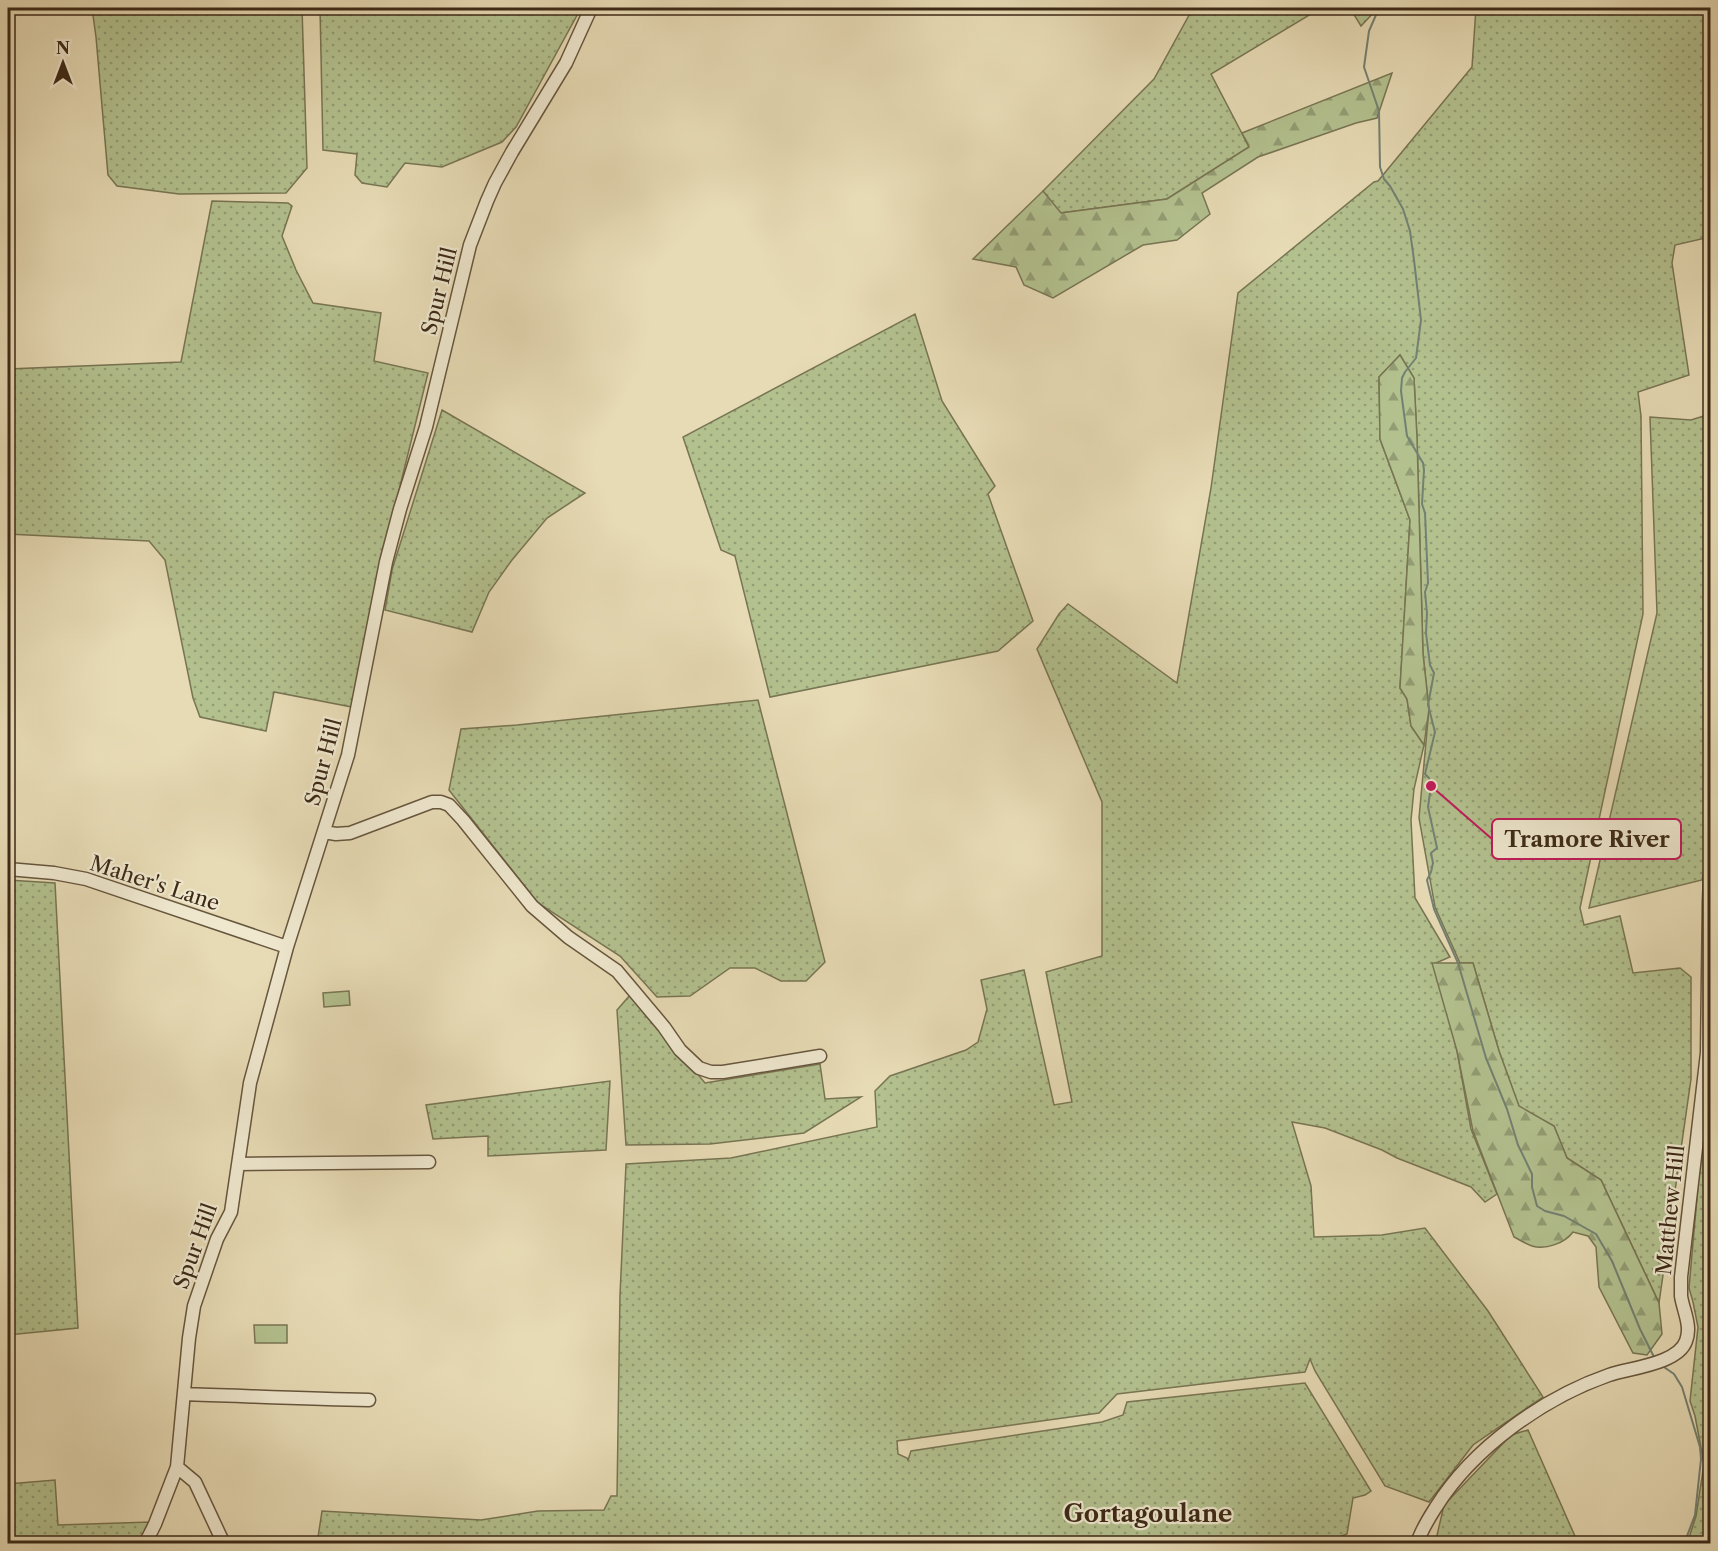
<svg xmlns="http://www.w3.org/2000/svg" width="1718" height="1551" font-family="'Libre Caslon Text',serif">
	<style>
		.grass { fill: url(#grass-dots); stroke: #787553; stroke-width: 1.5 }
		.forest { fill: url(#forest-firs); stroke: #787553; stroke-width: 1.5 }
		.garden { fill: #b3c18f; stroke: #787553; stroke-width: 1.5 }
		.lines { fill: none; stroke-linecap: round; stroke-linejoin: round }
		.stream { stroke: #738173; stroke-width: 2 }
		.minor-casing { stroke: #67563e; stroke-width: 15 }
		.minor { stroke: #efe8cf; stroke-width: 12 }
		.labels { text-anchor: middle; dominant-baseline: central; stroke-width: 4.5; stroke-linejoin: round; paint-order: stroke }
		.street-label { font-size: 21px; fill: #3c2917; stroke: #efe8cf }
		.quarter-label { font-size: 24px; font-weight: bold; fill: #3c2917; stroke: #efe8cf }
		.leader { fill: none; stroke: #c2185b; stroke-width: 2 }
		.callout-dot { fill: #c2185b; stroke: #efe8cf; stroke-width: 2 }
		.callout { fill: #efe8cf; stroke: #c2185b; stroke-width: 2 }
		.callout-label { font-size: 22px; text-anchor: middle; font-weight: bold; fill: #3c2917 }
	</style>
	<defs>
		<pattern id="grass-dots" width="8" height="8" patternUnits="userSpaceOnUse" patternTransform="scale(1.5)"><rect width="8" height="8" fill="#b3c18f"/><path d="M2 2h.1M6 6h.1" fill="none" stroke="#939d74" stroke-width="1.8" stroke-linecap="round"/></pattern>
		<pattern id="forest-firs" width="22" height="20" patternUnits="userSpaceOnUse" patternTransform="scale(1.5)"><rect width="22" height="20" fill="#b3c18f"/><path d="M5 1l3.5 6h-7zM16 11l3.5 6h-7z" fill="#939d74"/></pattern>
	</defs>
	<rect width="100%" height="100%" fill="#e7dbb5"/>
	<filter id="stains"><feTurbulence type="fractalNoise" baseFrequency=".00333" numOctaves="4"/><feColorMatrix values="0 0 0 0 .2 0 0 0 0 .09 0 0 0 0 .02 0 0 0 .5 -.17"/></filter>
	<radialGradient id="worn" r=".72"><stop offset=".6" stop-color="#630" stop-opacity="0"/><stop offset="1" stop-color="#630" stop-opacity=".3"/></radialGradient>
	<path class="grass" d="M92,8H302L307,168L286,193L179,194L117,186L108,175L96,37Z
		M320,8H581L516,127L502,142L442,167L405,163L387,187L362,183L355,175L357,154L323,150Z
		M1193,8H1321L1211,74L1249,147L1167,199L1060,213L1043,191L1154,79Z
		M1350,8H1378L1361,26Z
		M1476,8H1710V237L1675,245L1672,263L1689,375L1638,392L1641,416L1643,614L1580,908L1584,925L1620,916L1633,973L1680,968L1691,977V1079L1659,1303L1601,1180L1567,1158L1554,1126L1519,1107L1499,1051L1473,963H1460L1435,907L1419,818L1429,709L1423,654L1417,438L1414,378L1400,355L1379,377L1380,439L1410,520L1400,688L1407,699L1411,726L1424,745L1414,789L1411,820L1415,898L1450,957L1436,963L1457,1051L1471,1129L1497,1194L1485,1202L1471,1187L1397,1158L1382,1150L1325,1128L1292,1122L1311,1186L1314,1237L1382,1235L1425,1228L1488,1311L1543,1397L1473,1445L1429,1502L1385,1486L1315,1371L1310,1359L1305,1372L1117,1394L1099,1413L897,1441L898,1454L907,1458L908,1460L911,1451L1102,1422L1123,1415L1127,1402L1305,1383L1371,1491L1365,1495L1353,1498L1347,1534L1323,1543L317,1544L322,1511L481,1520L538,1511L604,1510L611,1496H617L620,1295L626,1164L731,1158L877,1127L875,1091L890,1076L966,1050L978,1042L987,1009L981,980L1024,970L1054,1105L1072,1102L1046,972L1102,956V802L1037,649L1059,614L1068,604L1177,683L1211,488L1238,293L1374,182L1378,181L1472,67Z
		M212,201L288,203L292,206L282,236L296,270L313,303L381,313L374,361L428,373L379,571L352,707L274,692L266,731L200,717L193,698L165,560L149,541L8,534V369L181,362Z
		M915,314L942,401L995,486L988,494L1033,621L998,651L770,697L735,556L721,550L683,437Z
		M442,410L585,493L547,518L512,560L489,592L472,632L385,610L392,570Z
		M1710,414V846L1702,880L1589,908L1657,613L1650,417L1691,420Z
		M758,700L825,962L806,981H781L755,968H730L690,996L657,997L620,956L538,903L449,790L461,729L517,725Z
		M8,880L55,883L78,1328L8,1335Z
		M631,994L705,1083L820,1064L825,1099L861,1097L804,1133L710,1144L626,1145L617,1010Z
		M610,1081L606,1150L488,1156V1136L433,1139L426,1105Z
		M1707,1084H1710V1543L1687,1544L1696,1516L1704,1464L1695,1416L1690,1401L1698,1327L1693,1302L1689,1288Z
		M1528,1430L1578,1543L1435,1544L1444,1505L1511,1435Z
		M55,1480L58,1525L150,1522L138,1543L8,1544V1484Z"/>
	<path class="forest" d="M1392,73L1377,118L1356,123L1258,157L1202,193L1210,214L1177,240L1143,245L1053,298L1024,285L1016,267L973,259L1043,191L1061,213L1167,199L1249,147L1242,133Z
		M1400,355L1414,378L1417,438L1423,654L1429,709L1424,745L1411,726L1407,699L1400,688L1410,520L1380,439L1379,377Z
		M1432,963H1473L1499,1051L1519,1106L1554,1126L1567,1158L1601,1180L1659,1303L1662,1334L1647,1355L1633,1353L1599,1287L1596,1247L1588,1236L1573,1232C1565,1243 1546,1250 1532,1246C1526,1244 1520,1240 1514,1237L1473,1131L1457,1051Z"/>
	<path class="garden" d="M349,991L350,1005L324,1007L323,993Z
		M254,1325H287V1343H255Z"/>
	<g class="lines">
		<path class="stream" d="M1379,8L1369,31L1364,67L1379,111L1380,167L1384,179L1390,186L1403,209L1410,231L1414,260L1421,320L1416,358L1405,372L1402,378L1401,391L1407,436L1423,463L1424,470L1422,504L1425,513L1428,583L1425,592L1427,613L1426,633L1430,665L1434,673L1428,705L1435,732L1425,774L1429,778L1431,786L1428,807L1437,848L1431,853L1433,863L1431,872L1427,880L1434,909L1458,963L1486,1058L1507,1109L1518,1145L1532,1174V1187L1537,1206L1545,1211L1564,1216L1596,1234L1612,1261L1640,1329L1655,1359
			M1661,1365L1674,1374L1682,1387L1700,1447L1701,1459L1695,1515L1684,1544"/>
		<defs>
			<path id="minor" d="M324,832L336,834L350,833L432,802H441L449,805L463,820L532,906L568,937L617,971L664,1027L680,1050L699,1068L711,1072H723L820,1056
				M8,869L54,873L86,879L287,947
				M238,1164L429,1162
				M184,1394C246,1396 307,1399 369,1400
				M177,1467L195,1482L224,1544
				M145,1544L155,1524L177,1467L189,1338L194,1306L217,1239L231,1212L250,1083L287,947L348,755L386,562L400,509L426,427L470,245L487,201L495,183L512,152L566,63L591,8
				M1417,1544C1421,1530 1429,1518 1436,1507C1473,1448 1543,1398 1609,1375C1629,1368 1678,1364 1686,1341C1692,1326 1683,1310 1681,1296C1681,1290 1681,1283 1681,1277L1707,1053L1709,901L1710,878"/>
		</defs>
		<use href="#minor" class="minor-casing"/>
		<use href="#minor" class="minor"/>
	</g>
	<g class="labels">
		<g class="street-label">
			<text transform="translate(439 291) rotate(-76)">Spur Hill</text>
			<text transform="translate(323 762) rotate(-75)">Spur Hill</text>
			<text transform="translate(155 883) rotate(18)">Maher's Lane</text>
			<text transform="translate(1670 1210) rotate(-84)">Matthew Hill</text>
			<text transform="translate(195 1246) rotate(-70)">Spur Hill</text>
		</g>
		<g class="quarter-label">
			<text x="1148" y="1513">Gortagoulane</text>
		</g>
	</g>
	<path class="leader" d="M1431 786L1492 839"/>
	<circle class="callout-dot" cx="1431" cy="786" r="6"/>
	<rect class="callout" x="1492" y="819" width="189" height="40" rx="6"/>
	<g class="callout-label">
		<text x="1587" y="847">Tramore River</text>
	</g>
	<rect width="1718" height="1551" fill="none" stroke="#e7dbb5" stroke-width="30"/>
	<rect x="9" y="9" width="1700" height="1533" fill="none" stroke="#3c2917" stroke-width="3"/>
	<rect x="15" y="15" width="1688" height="1521" fill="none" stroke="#3c2917" stroke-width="1.5"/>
	<g transform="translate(63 63)" stroke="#efe8cf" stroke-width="4.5" paint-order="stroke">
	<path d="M0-4.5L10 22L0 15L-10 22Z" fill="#3c2917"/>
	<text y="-9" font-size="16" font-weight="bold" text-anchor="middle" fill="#3c2917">N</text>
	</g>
	<rect width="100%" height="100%" filter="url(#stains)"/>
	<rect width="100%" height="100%" fill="url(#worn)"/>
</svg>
